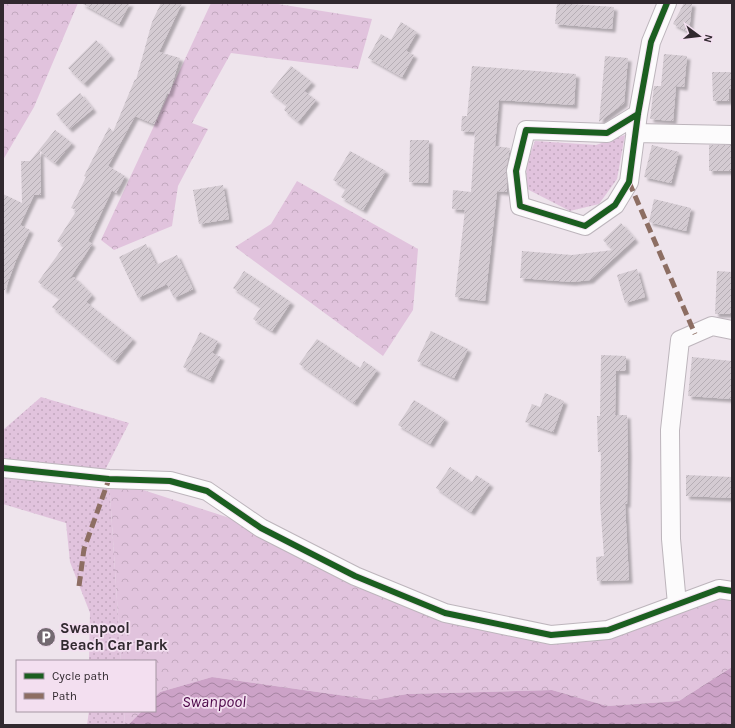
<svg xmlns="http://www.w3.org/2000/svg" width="735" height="728" font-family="Karla,sans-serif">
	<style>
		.green { fill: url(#green-dots) }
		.forest { fill: url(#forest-crowns) }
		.water { fill: url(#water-waves) }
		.building { fill: url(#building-hatch); filter: url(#shadow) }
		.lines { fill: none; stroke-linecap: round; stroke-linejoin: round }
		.minor-casing { stroke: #bdb5bc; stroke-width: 20 }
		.minor { stroke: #fcfbfc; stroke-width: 18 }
		.quiet { stroke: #8d6e63; stroke-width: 5; stroke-dasharray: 10 5; stroke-linecap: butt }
		.cycleway-casing { stroke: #f3dff0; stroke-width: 8 }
		.cycleway { stroke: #1b5e20; stroke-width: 6 }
		.labels { text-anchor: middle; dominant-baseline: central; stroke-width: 3.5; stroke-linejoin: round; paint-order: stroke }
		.poi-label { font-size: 15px; font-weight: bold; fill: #31292f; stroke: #f3dff0; text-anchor: start }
		.water-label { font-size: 16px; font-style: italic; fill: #4d0849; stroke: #f3dff0 }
	</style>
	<defs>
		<pattern id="green-dots" width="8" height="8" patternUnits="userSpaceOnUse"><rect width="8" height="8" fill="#e1c3dd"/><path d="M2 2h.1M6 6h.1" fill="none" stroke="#c2a8be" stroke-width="1.8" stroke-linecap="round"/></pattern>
		<pattern id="forest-crowns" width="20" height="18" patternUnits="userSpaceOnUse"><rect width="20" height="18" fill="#e1c3dd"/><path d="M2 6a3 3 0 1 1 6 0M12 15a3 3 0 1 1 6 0" fill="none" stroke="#c2a8be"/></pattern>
		<pattern id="water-waves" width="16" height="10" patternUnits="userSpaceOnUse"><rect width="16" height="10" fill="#cca2c7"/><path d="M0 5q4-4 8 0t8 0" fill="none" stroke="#a684a2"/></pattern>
		<pattern id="building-hatch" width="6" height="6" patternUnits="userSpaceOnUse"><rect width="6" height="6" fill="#d4cbd2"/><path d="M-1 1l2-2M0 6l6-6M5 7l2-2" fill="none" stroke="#b6aeb5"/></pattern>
		<filter id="shadow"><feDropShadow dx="3.5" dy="3.5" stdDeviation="1" flood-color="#0004"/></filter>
	</defs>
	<rect width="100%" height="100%" fill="#eee4ec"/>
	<path class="green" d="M625,135L617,179L599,204L570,211L527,189L526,165L535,141L596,145Z
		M41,397L129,423L101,478L109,479L121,661H89L90,613L70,562L66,523L3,504V430Z
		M89,711H124L125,725H87Z"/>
	<path class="forest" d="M3,3H78L34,107L3,160Z
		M211,3H272L372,19L358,69L231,53L192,123L208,129L178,186L172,226L114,250L101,240Z
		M297,181L418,249L413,310L383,356L235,247L271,224Z
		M109,479L261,528L445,613L551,635L732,591V667L679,701L607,706L552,690L407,694L374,700L212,677L160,692L155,697V661H121Z
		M124,711H142L128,725H125Z"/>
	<path class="water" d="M732,667V725H128L142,711H155V697L160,692L212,677L374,700L407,694L552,690L607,706L679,701Z"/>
	<path class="building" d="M81,3H130L119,24Z
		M161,3H182L159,52L180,58L169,94L167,93L154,124L135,116L108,166L125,176L116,193L112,190L88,241L92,244L69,280L74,277L92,295L86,302L133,339L115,361L52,307L60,298L38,282L64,246L57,241L77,210L71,208L86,177L84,176L109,127L113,132L135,79L136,80L152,22Z
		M557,3L614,7L612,29L555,24Z
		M684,3H692L689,32L673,24Z
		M401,22L417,32L406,51L414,55L402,77L368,58L381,34L391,40Z
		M96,40L111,56L84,84L68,68Z
		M664,54L687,56L684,87L676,86L673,121L650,119L654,86H661Z
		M605,56L628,58L624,103L599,122Z
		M291,66L312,82L304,91L316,100L298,122L284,110L287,105L270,92Z
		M472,66L576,74L574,105L499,100L495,146L510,148L506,169L507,192L497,191L485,301L455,297L465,210L452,209L453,190L471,192L475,132L461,131L462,116H467Z
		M712,72H732V89H729V101H713Z
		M80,93L93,109L69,129L56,114Z
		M55,130L72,143L55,163L40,151L41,195H34L20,225L30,230L16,260L5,290H3V194L22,203L21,161H30Z
		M410,140H429L428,183L409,182Z
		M652,145L679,152L671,183L644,177Z
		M709,145H732V171H709Z
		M350,151L386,171L363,210L341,197L346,188L333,180Z
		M223,185L229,219L199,224L193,190Z
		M654,199L691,208L686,231L649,222Z
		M621,223L635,239L590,280L572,282L520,278L522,251L572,255L613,250L603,240Z
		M146,244L156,265L177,255L193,289L174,298L167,284L138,298L119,257Z
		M637,269L645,297L625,303L617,275Z
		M244,271L291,302L272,331L253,319L261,307L233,288Z
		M717,271L732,272V314H715Z
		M431,331L468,349L454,378L417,361Z
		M200,332L218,341L212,353L221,357L210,380L183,367Z
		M317,339L360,368L364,361L377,370L354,403L299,364Z
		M601,355L626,356V371H616L615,415H627L628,454L627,504H625L629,580L597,581L596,557L604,556L600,503L601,452H598L597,416H600Z
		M692,357L732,361L731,399L688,396Z
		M545,393L564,401L553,432L525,422L532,404L540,407Z
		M414,400L445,419L430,444L398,425Z
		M450,467L472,482L476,475L490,484L471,512L436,488Z
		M686,475L732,477V498L686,496Z"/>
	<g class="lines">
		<defs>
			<path id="minor" d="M638,114L607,133L526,130L516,171L520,206L585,226L615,205L629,182L638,114L651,42L667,3
				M635,133L732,135
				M3,468L109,479L170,481L207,491L261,528L355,576L445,613L551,635L608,630L719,589L732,591
				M677,604L671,539L670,430L680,340L712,326L732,330"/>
		</defs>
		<use href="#minor" class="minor-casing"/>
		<use href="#minor" class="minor"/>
		<path class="quiet" d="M629,182L695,334
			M79,586L84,549L109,479"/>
		<defs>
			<path id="cycleway" d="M638,114L607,133L526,130L516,171L520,206L585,226L615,205L629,182L638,114L651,42L667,3
				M3,468L109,479L170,481L207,491L261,528L355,576L445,613L551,635L608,630L719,589L732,591"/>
		</defs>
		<use href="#cycleway" class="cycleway-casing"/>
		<use href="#cycleway" class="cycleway"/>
	</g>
	<defs>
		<symbol id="parking-disc" viewBox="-11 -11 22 22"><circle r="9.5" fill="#736a71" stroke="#f3dff0"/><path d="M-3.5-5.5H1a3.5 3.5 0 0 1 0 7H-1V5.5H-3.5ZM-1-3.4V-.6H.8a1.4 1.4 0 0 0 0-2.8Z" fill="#fff"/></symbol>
	</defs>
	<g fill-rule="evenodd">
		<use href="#parking-disc" x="35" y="626" width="22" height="22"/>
	</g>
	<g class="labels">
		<g class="poi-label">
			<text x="60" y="628">Swanpool<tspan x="60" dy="17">Beach Car Park</tspan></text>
		</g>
		<g class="water-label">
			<text x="214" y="701">Swanpool</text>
		</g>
	</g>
	<rect width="735" height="728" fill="none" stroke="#31292f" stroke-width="8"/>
	<rect x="16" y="660" width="140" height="52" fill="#f3dff0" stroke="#a596a3"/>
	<rect x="24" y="673" width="20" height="6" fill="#1b5e20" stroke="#a596a3"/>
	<text x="52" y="680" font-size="12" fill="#31292f">Cycle path</text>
	<rect x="24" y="693" width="20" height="6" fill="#8d6e63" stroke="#a596a3"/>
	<text x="52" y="700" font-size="12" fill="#31292f">Path</text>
	<g transform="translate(699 36) rotate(105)" stroke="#f3dff0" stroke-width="3" paint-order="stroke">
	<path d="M0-3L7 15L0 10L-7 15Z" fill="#31292f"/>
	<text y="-6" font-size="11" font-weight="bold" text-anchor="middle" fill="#31292f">N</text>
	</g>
</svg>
